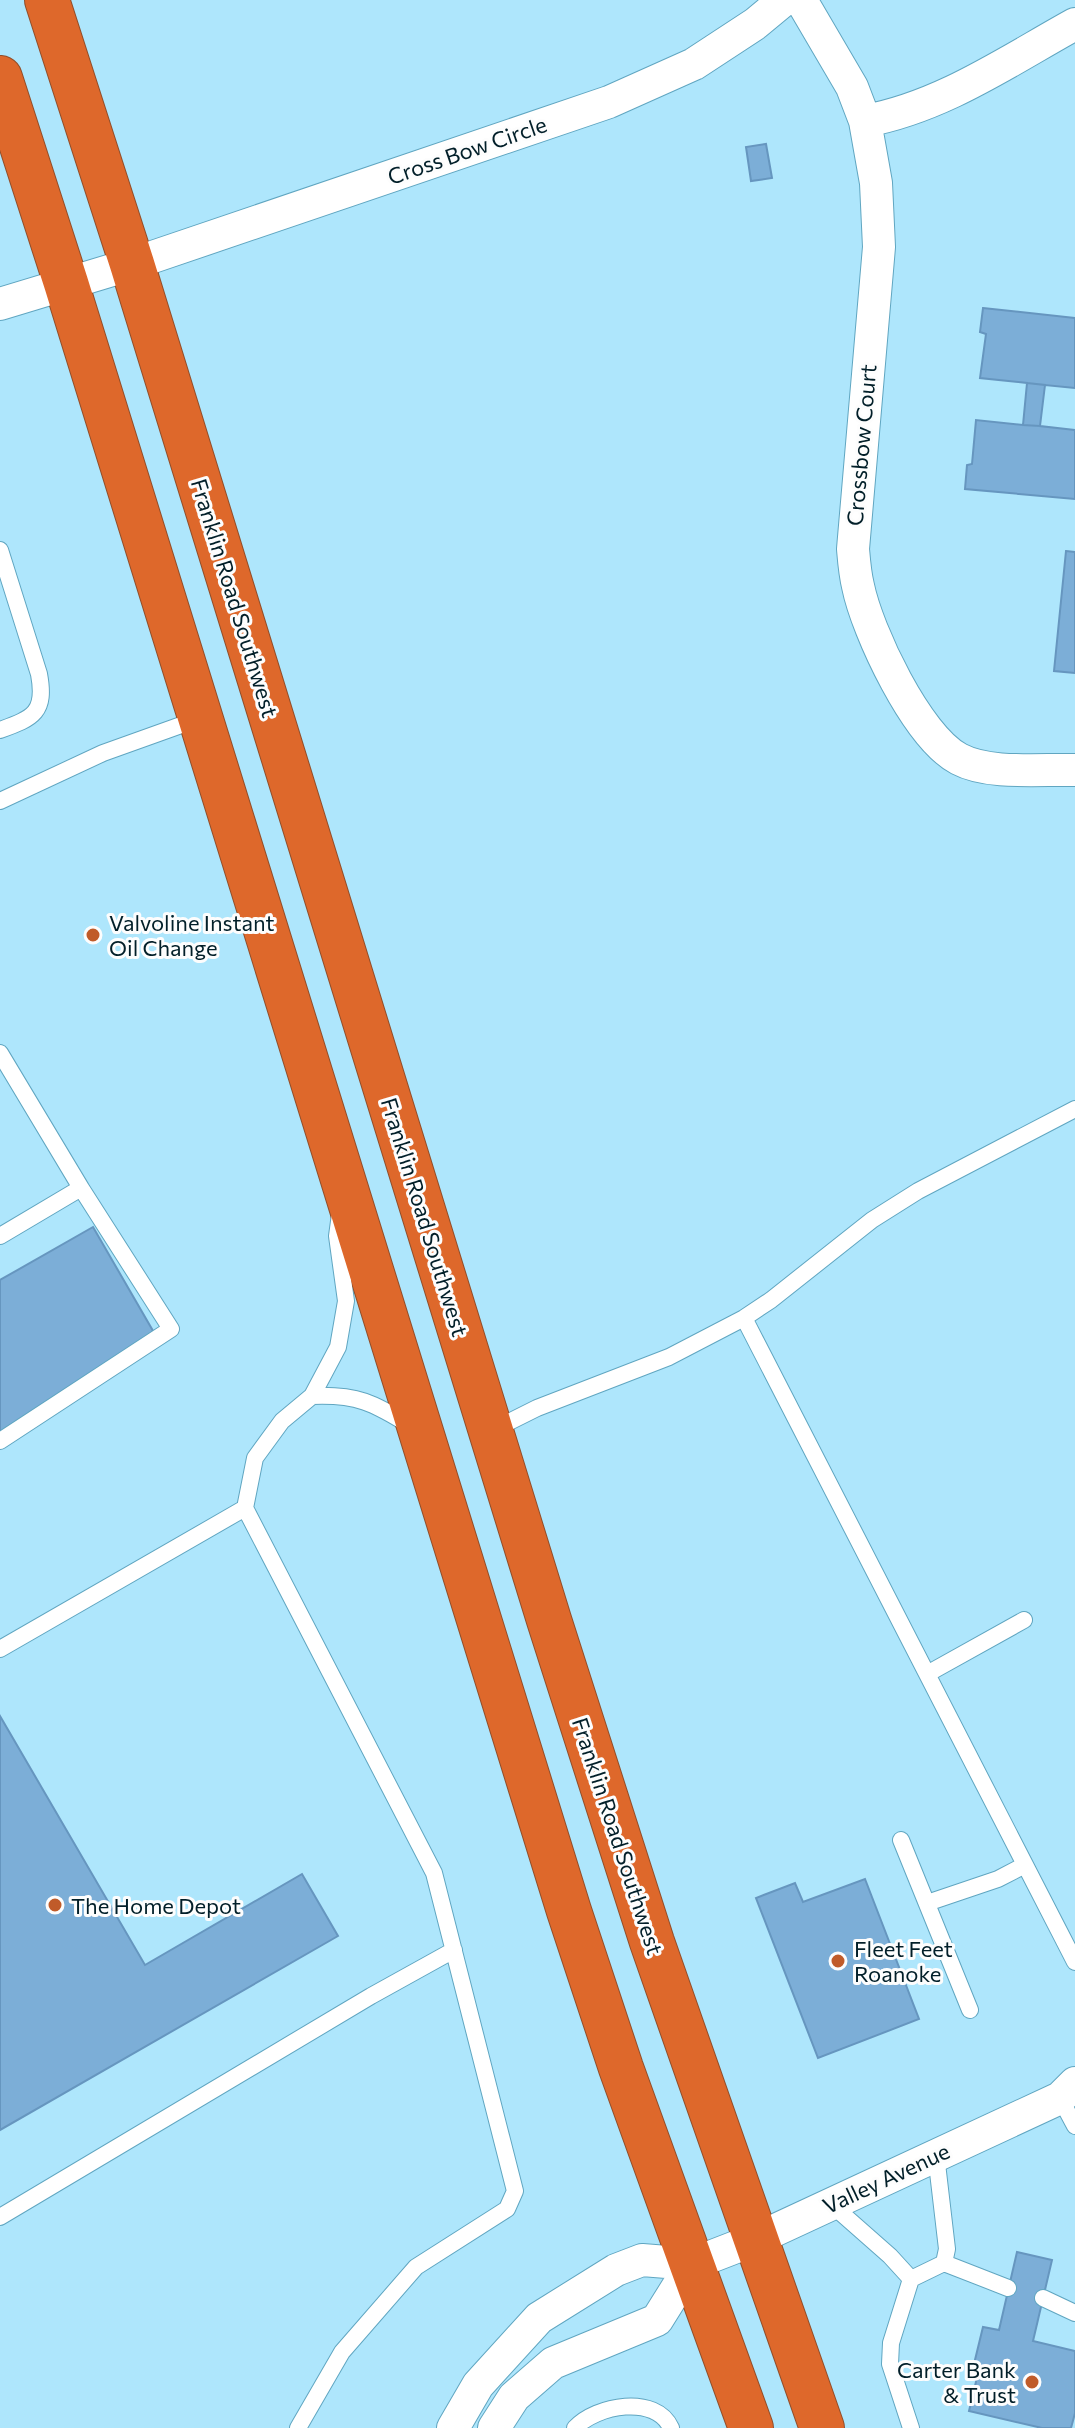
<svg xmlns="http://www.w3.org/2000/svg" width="1075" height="2428" font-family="Commissioner,sans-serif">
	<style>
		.building { fill: #7caed7; stroke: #6696bf; stroke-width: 2 }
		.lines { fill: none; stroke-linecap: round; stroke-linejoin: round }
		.lane-casing { stroke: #60a6c1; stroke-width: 18 }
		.street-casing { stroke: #60a6c1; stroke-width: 34 }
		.highway-casing { stroke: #914e2a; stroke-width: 46 }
		.lane { stroke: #fff; stroke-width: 16 }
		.street { stroke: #fff; stroke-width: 32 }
		.highway { stroke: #de682b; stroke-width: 44 }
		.poi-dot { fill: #c05b29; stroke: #fdfdfd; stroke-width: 3 }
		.labels { text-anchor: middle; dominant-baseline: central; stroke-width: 6; stroke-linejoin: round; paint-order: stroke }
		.street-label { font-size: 22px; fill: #021f29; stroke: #fdfdfd }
		.poi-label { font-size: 22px; fill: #021f29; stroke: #fdfdfd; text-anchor: start }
	</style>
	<rect width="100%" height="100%" fill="#aee6fc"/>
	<path class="building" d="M766,144L772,178L751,181L746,147Z
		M983,308L1075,318V388L1045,385L1040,426L1023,425L1027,383L980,378L986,334L980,332Z
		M1027,383L1045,385L1040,426L1075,430V499L965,489L967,465L972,464L976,420L1023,425Z
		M1066,551L1075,552V673L1054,671Z
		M93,1227L160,1343L0,1434V1280Z
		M0,1716L145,1965L302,1874L338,1936L0,2130Z
		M865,1879L919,2019L818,2058L756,1898L795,1883L803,1902Z
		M1017,2252L1052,2260L1033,2341L1075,2351V2413L1071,2428H1042L969,2411L980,2365L974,2364L983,2327L999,2330Z"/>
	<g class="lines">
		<defs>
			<path id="lane" d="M0,550L39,674C46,712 34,718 0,730
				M0,801L103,753L198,719
				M0,1053L81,1188L0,1236
				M744,1318L1075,1962
				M312,1396C357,1394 374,1403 411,1426
				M491,1431L537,1408L669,1357L744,1318L771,1300L872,1220L918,1191L1075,1109
				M0,1441L171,1329L81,1188
				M245,1508L255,1458L282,1421L312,1396L338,1347L346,1301L337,1236L340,1214
				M0,1649L245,1508L434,1873L515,2191L507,2209L416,2267L342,2352L298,2428
				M927,1674L1024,1620
				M901,1840L970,2010
				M927,1903L998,1879L1025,1865
				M1060,2098L1075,2126
				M936,2155L947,2249L944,2263
				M831,2204L890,2256L911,2279
				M0,2217L371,1996L454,1950
				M1043,2298L1075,2313
				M575,2428C596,2405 656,2394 671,2428
				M911,2428L890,2364L891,2343L911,2279L944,2263L1008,2288"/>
			<path id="street" d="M801,0L852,87L865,121L876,183L879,247L853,549C854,561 855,574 858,586C867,631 917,737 959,759C989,775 1041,769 1075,770
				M865,121C942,107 1008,61 1075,24
				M0,304L132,264L609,102L694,64L755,24L784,0
				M453,2428L478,2385L539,2318L616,2270L642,2260L692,2264L754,2240L1060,2098L1075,2083
				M494,2428L514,2397L553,2363L657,2320L692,2264"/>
			<path id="highway" d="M47,0L132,264L549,1620L652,1942L822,2428
				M0,78L66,283L569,1911L621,2068L751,2428"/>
		</defs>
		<use href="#lane" class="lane-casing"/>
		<use href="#street" class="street-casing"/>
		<use href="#highway" class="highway-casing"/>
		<use href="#lane" class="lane"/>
		<use href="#street" class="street"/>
		<use href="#highway" class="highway"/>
	</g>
	<g class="poi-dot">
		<circle cx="93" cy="935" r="8"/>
		<circle cx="55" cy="1905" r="8"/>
		<circle cx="838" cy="1961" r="8"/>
		<circle cx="1032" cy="2382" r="8"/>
	</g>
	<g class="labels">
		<g class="street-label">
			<text transform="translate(467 150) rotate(-19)">Cross Bow Circle</text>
			<text transform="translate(861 445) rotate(-85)">Crossbow Court</text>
			<text transform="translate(235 598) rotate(73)">Franklin Road Southwest</text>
			<text transform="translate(425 1217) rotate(73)">Franklin Road Southwest</text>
			<text transform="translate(618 1836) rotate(72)">Franklin Road Southwest</text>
			<text transform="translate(886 2178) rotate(-25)">Valley Avenue</text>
		</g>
		<g class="poi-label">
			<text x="109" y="922">Valvoline Instant<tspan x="109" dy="25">Oil Change</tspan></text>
			<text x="71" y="1905">The Home Depot</text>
			<text x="854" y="1948">Fleet Feet<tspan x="854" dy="25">Roanoke</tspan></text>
			<text x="1016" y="2369" text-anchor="end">Carter Bank<tspan x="1016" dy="25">&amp; Trust</tspan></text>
		</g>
	</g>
</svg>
